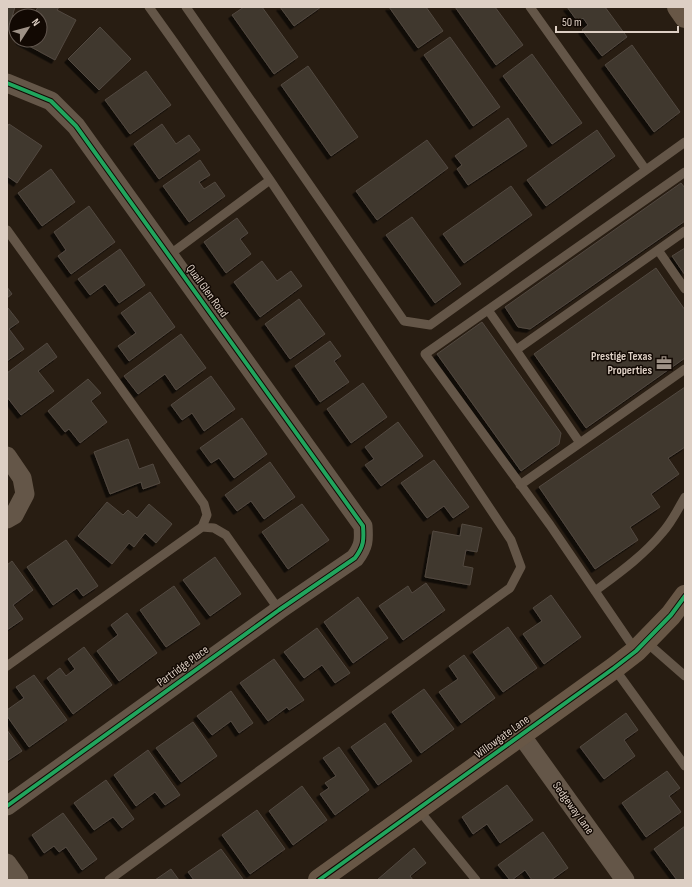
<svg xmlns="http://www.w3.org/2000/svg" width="692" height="887" font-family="'Sofia Sans Condensed',sans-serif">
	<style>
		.building { fill: #40372e; stroke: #524940; filter: url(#shadow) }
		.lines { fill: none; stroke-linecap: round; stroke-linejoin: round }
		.lane { stroke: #645648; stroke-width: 9 }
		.street { stroke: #645648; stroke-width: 19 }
		.secondary { stroke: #685746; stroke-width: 22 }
		.cycleway-casing { stroke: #120903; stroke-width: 6 }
		.cycleway { stroke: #20a55d; stroke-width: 4 }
		.labels { text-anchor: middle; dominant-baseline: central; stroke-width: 3; stroke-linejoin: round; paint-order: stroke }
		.street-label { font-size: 12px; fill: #ddcfc4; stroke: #120903 }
		.poi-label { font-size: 12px; font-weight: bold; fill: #ddcfc4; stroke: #120903; text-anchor: end }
	</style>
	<defs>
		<filter id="shadow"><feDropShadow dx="-3.5" dy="3.5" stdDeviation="0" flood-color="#0009"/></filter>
	</defs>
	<rect width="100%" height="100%" fill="#281d12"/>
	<path class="building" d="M7,7H15L7,34Z
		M38,7H59L57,10L76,20L55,60L20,41V40H40V16H33Z
		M244,7H262L298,57L274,74L232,15Z
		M280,7H321L294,26Z
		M389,7H426L443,31L418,48Z
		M455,7H495L523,45L496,65Z
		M567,7H605L627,37L602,56L582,30L588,25L583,18L578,22Z
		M100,27L131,59L99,90L68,59Z
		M450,37L500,107L473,126L424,55Z
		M632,45L680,112L654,132L605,65Z
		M532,54L582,123L552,144L503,76Z
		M308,66L358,137L331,156L281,85Z
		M146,71L171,105L130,134L105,100Z
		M508,118L527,146L468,185L457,169L462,165L455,156Z
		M9,124L42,146L17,183L7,176V127Z
		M162,124L176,144L189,135L200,150L159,179L134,144Z
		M597,130L615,156L546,206L527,180Z
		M427,140L448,168L377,220L356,191Z
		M200,160L210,175L199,182L204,189L215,182L225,196L189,222L163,186Z
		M51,169L75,202L42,226L18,193Z
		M681,183L685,188V221L530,329L518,327L505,307Z
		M511,186L532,215L464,263L443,234Z
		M89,206L115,242L71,274L58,256L66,250L54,232Z
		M412,217L461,284L435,303L386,235Z
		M237,218L248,233L240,239L251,254L226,273L204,242Z
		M685,248V275L672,256Z
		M120,249L145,285L119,303L105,284L90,295L78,279Z
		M262,261L277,281L291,271L302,286L260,317L234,282Z
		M656,268L685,310V358L586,428L534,354Z
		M7,287L12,294L7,298Z
		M150,292L175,327L129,361L118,346L136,333L121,313Z
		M299,299L325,334L290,359L265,324Z
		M7,308H8L19,322L9,329L24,349L7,361Z
		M482,322L561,433L559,444L521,471L437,354Z
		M181,334L206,368L176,390L165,374L138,394L124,376Z
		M330,341L341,356L334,361L349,382L320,402L295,366Z
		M47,343L57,357L38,371L54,391L21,415L7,397V373Z
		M211,376L235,409L204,431L192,413L182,420L171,405Z
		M88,379L101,393L91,401L107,422L80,443L69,429L65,432L48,411Z
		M363,383L387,417L351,443L327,409Z
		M685,387V447L668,458L679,474L651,494L660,507L630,527L638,540L595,569L539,487Z
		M242,418L267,454L234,478L219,458L211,463L200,448Z
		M398,422L423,456L381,486L365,465L374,459L365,447Z
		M128,439L139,469L153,464L160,483L143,489L141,482L110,494L94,452Z
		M434,460L469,507L453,518L444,506L427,518L401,483Z
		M270,462L295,497L264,519L251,501L237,511L225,495Z
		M107,502L123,515L128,510L137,518L149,504L172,524L156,543L145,533L134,547L129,543L112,564L78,536Z
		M302,504L329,540L288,569L262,532Z
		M462,524L482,528L477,552L466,550L463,566L473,568L470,585L425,577L433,531L460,536Z
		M66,540L98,586L83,596L77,588L53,605L27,567Z
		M215,557L241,594L210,616L183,580Z
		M12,561L33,590L13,605L23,619L7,630V565Z
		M426,583L445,610L403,640L379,606L408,586L412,593Z
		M174,586L200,624L166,647L140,610Z
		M551,595L581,637L544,664L523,634L542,621L533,608Z
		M358,597L388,638L353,663L324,622Z
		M127,613L157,653L119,681L97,651L118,635L111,625Z
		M508,627L537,668L503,692L473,652Z
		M317,628L350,673L335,683L322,665L304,678L284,652Z
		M84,647L112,685L73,714L47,678L60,668L66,676L75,669L68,659Z
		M464,655L495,698L461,723L439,692L458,679L449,666Z
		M274,659L304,700L289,710L287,707L268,721L240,683Z
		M34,675L67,720L29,747L7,716V710L24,698L16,687Z
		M424,689L454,729L421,753L392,712Z
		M231,691L253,723L239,733L231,721L212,735L197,716Z
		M626,713L638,730L624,740L635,756L604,779L580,747Z
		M193,722L217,756L181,782L156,748Z
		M385,723L412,761L378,785L351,747Z
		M7,730L22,751L7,761Z
		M339,747L369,790L335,815L320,794L329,788L325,783L336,776L323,758Z
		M148,750L180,795L165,805L155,792L136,806L114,775Z
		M667,771L680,788L669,796L681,812L646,837L622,803Z
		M106,780L134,819L122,828L113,817L94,830L74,803Z
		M507,785L533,820L500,843L487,824L473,834L462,817Z
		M302,786L327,820L293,845L269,811Z
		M257,810L285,849L250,874L222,835Z
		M63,813L97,859L82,870L66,847L59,852L54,846L44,853L32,835Z
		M685,826V878L683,880H677L654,849Z
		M543,832L568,868L551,880H532L525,870L512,880H510L498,865Z
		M414,848L426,863L410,876L413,880H377Z
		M221,849L243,879L241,880H194L188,872Z
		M171,869L179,880H155Z"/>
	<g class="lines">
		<path class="lane" d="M186,7L404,321L430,325L685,142
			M530,7L646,170
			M7,230L204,504L207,515L202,527L7,666
			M658,250L685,289
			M169,255L270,180
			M488,310L516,350L685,231
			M516,350L580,443L520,485
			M580,443L685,369
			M202,527L214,528L226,535L279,610
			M595,591C619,573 643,556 662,533C672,522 678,509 685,497
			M645,641L685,676
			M636,651L550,525L425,354L685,172
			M614,668L685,766
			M418,809L476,880
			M109,880L510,588L521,567L511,540L270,180L174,42L149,7"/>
		<path class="street" d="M7,83L51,101L76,126L363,526C364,540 364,546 355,558L279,610L7,806
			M7,456L22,478L25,494L14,515L7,519
			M521,735L625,880
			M7,863L19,880"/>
		<path class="secondary" d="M678,7L685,17
			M319,880L614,668L636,651L671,615L685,596"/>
		<defs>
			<path id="cycleway" d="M7,83L51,101L76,126L363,526C364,540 364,546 355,558L279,610L7,806
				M319,880L614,668L636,651L671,615L685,596"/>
		</defs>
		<use href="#cycleway" class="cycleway-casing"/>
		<use href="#cycleway" class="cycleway"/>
	</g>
	<defs>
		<symbol id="office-bare" viewBox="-9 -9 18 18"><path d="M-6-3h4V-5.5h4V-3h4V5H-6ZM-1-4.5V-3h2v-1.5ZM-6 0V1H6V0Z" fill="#9e9186" stroke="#120903" stroke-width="2.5" paint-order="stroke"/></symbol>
	</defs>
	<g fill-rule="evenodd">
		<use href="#office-bare" x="653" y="352" width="22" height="22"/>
	</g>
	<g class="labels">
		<g class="street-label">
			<text transform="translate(207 291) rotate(54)">Quail Glen Road</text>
			<text transform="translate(183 666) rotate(-36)">Partridge Place</text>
			<text transform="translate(502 737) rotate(-36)">Willowgate Lane</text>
			<text transform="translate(573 808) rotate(54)">Sedgeway Lane</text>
		</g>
		<g class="poi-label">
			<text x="652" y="356">Prestige Texas<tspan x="652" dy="14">Properties</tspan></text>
		</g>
	</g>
	<rect width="692" height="887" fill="none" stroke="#ddcfc4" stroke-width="16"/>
	<g transform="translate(28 28) rotate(54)"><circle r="19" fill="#120903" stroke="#635850"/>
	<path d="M0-3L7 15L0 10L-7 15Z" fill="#9e9186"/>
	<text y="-6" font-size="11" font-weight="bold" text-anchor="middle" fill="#ddcfc4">N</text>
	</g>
	<path d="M556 26v6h122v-6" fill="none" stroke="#ddcfc4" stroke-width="2"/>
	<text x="562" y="26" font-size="12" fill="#ddcfc4" stroke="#120903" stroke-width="3" paint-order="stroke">50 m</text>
</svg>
